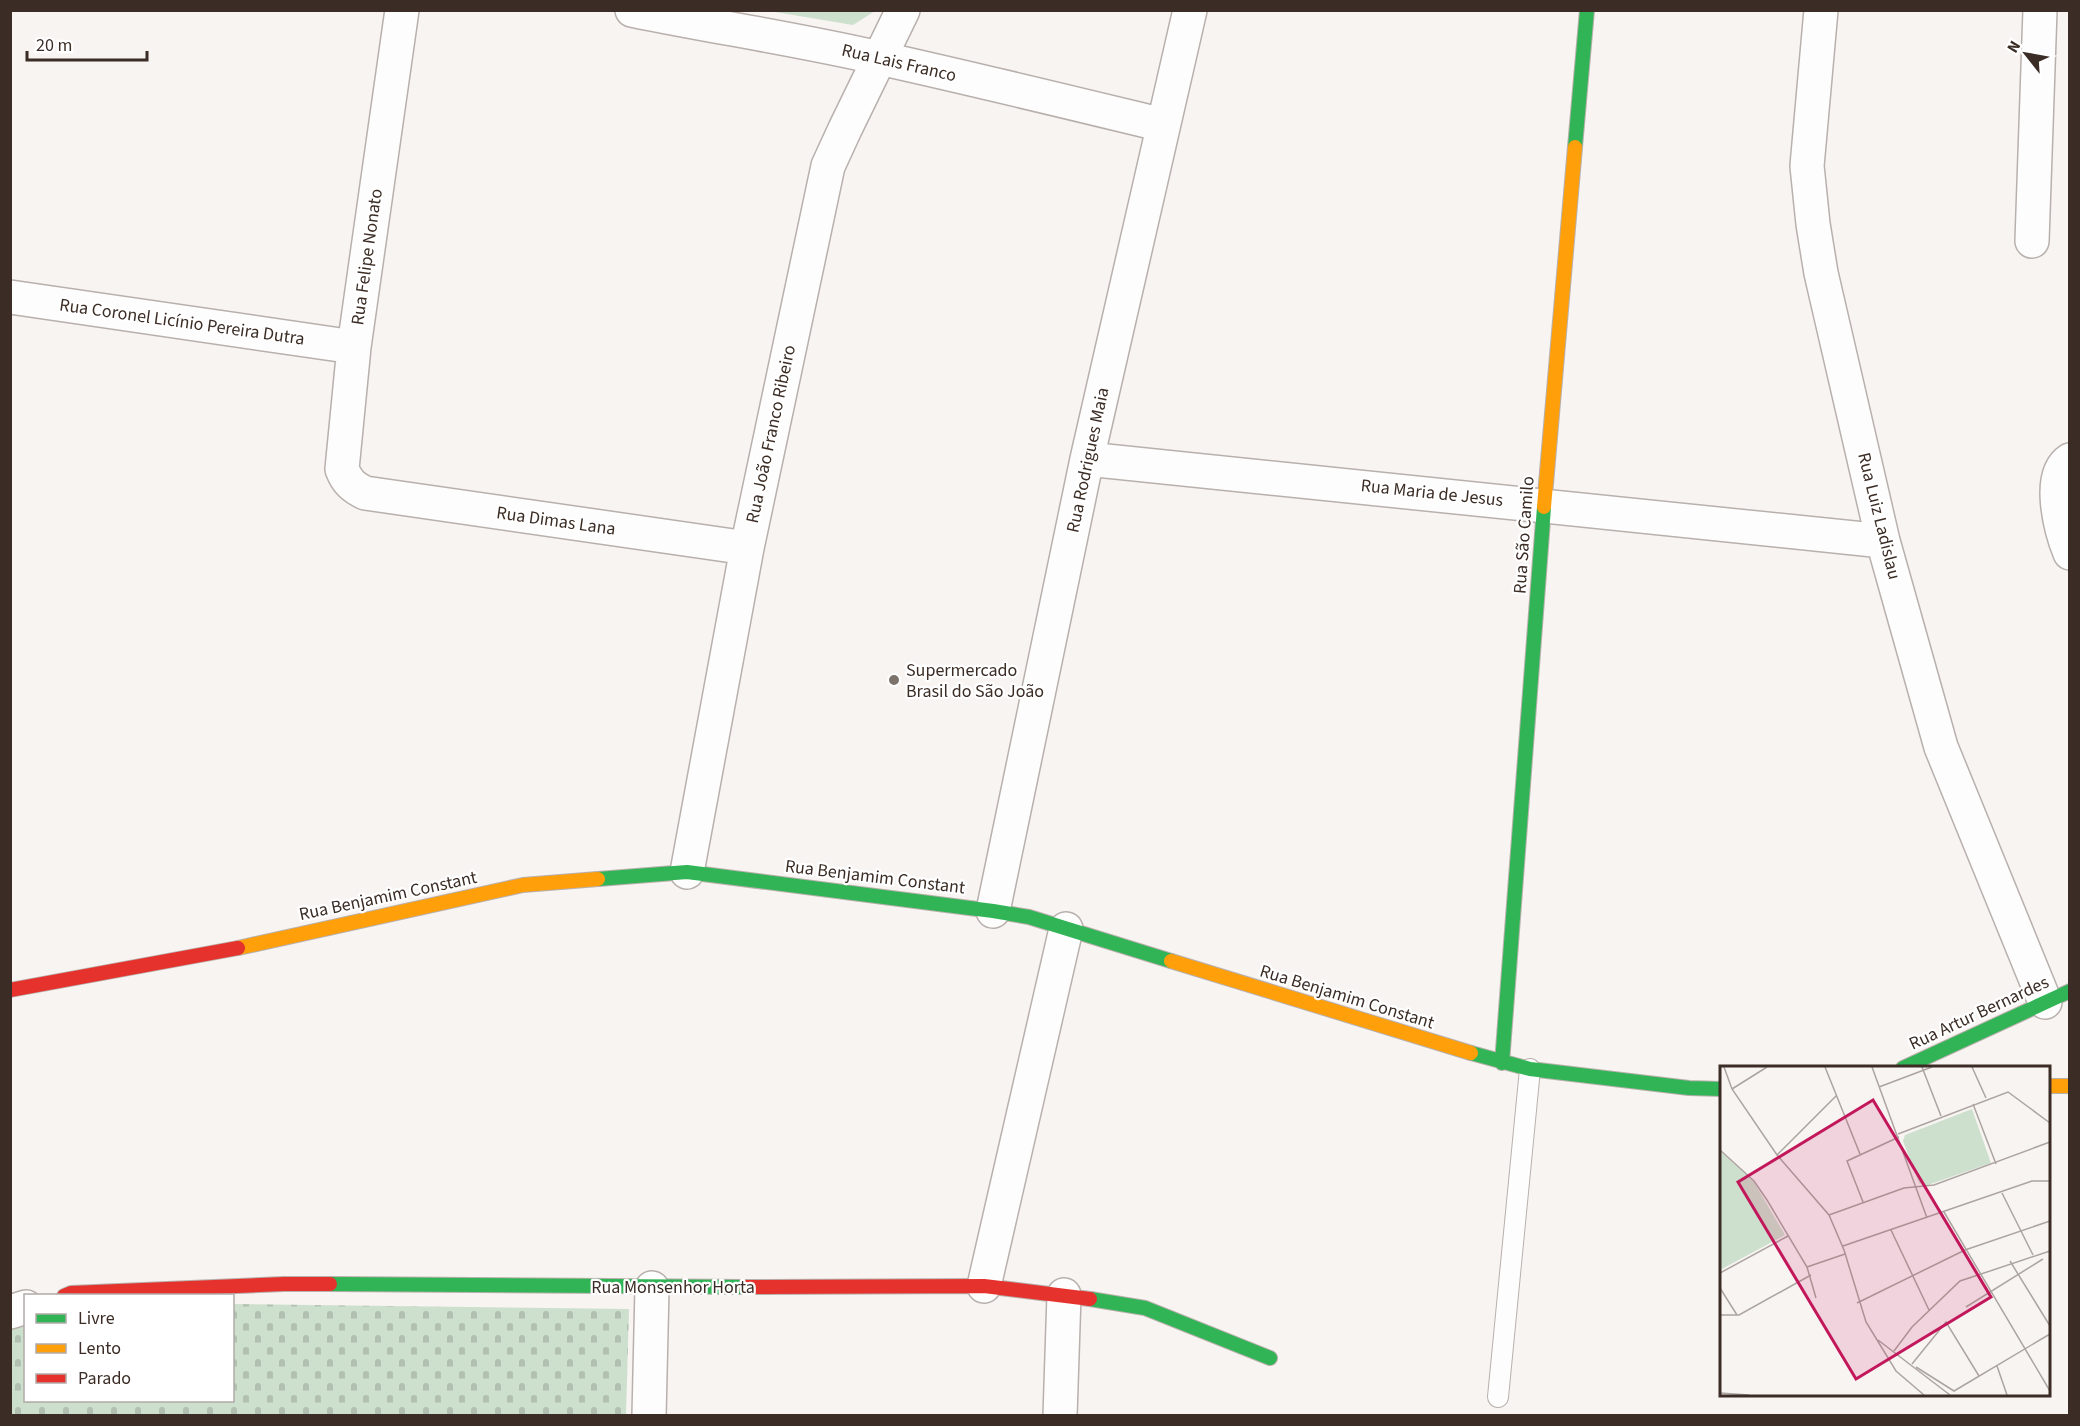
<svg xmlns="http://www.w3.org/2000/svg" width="2080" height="1426" font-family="'Source Sans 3',sans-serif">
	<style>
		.green { fill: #cde0cd }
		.cemetery { fill: url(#cemetery-stones) }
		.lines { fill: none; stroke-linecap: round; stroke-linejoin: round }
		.lane-casing { stroke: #b8b0ac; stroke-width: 22 }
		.street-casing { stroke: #b8b0ac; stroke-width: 36 }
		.fast-casing { stroke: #b8b0ac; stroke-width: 16 }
		.slow-casing { stroke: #b8b0ac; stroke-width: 16 }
		.jam-casing { stroke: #b8b0ac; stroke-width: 16 }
		.lane { stroke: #fefdfd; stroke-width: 20 }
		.street { stroke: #fefdfd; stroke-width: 33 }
		.fast { stroke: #30b455; stroke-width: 14 }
		.slow { stroke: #ff9f0a; stroke-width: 14 }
		.jam { stroke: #e5322d; stroke-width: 14 }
		.poi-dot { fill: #7d736d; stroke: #fff; stroke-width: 2 }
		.labels { text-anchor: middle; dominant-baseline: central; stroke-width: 4.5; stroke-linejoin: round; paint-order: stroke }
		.street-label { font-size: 18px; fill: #3b2d25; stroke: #fff }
		.poi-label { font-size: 18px; fill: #3b2d25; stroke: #fff; text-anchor: start }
		.inset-road { fill: none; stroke: #aca4a0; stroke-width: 1.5 }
		.view { fill: #c2185b; fill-opacity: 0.15; stroke: #c2185b; stroke-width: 3 }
		.inset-edge { fill: none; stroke: #3b2d25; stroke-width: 3 }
	</style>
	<defs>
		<pattern id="cemetery-stones" width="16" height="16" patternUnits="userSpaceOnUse" patternTransform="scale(1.5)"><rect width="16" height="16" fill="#cde0cd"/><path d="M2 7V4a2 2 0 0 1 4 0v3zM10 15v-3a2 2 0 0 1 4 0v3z" fill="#b1c0b0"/></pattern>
	</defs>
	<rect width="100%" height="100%" fill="#f8f4f2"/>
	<path class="green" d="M769,11L875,10V11L853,25Z"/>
	<path class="cemetery" d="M233,1304L629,1309L626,1415H11L10,1318L25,1315L26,1400H232Z"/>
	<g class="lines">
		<defs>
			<path id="lane" d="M1498,1397L1530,1069"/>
			<path id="street" d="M402,10L354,347L342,469C347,482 353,487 365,493L747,548
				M632,10C714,27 797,39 879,58C974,79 1068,102 1163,125
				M1821,10L1807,166L1813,224L1821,273L1883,541L1941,747L2045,1002
				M2032,241L2040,10
				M10,297L354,347
				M1087,459L1883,541
				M2070,460C2046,476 2061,531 2070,553
				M687,872L747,548L828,166L845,129L903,10
				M993,911L1087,459L1190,10
				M984,1286L1066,929
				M10,1312L26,1307
				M649,1416L652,1288
				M1060,1416L1064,1295"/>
			<path id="fast" d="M1575,147L1587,10
				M598,879L687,872L993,911L1029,917L1171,961
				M1471,1053L1530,1069L1689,1088L1722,1089
				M1502,1063L1544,507
				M1903,1068L2070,991
				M330,1284L746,1287
				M1090,1299L1145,1308L1270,1358"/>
			<path id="slow" d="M1544,507L1575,147
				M238,948L523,885L598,879
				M1171,961L1471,1053
				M2048,1086H2070"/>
			<path id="jam" d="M10,990L238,948
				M746,1287L984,1286L1090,1299
				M64,1296L71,1293L284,1284H330"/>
		</defs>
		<use href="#lane" class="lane-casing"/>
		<use href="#street" class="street-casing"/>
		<use href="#fast" class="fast-casing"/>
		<use href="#slow" class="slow-casing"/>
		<use href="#jam" class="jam-casing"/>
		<use href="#lane" class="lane"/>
		<use href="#street" class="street"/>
		<use href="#fast" class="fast"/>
		<use href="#slow" class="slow"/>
		<use href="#jam" class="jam"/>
	</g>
	<circle class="poi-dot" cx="894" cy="680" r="6"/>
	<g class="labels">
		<g class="street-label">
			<text transform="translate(899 63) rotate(13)">Rua Lais Franco</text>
			<text transform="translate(367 257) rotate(-82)">Rua Felipe Nonato</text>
			<text transform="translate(182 322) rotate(8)">Rua Coronel Licínio Pereira Dutra</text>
			<text transform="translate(771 434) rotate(-78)">Rua João Franco Ribeiro</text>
			<text transform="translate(1088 460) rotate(-78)">Rua Rodrigues Maia</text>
			<text transform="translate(1432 493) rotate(6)">Rua Maria de Jesus</text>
			<text transform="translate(1879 516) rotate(76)">Rua Luiz Ladislau</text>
			<text transform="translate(556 521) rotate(8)">Rua Dimas Lana</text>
			<text transform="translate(1524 535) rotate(-86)">Rua São Camilo</text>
			<text transform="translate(875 877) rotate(7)">Rua Benjamim Constant</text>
			<text transform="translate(388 896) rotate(-12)">Rua Benjamim Constant</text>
			<text transform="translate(1347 997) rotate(17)">Rua Benjamim Constant</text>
			<text transform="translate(1979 1013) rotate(-25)">Rua Artur Bernardes</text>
			<text x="673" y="1287">Rua Monsenhor Horta</text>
		</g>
		<g class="poi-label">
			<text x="906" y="670">Supermercado<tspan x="906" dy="21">Brasil do São João</tspan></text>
		</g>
	</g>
	<g transform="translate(1720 1066)">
		<rect width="330" height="330" fill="#f8f4f2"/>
		<path d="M252,43L271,97L205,120L199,117L183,75L185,69Z" fill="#cde0cd"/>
		<path d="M0,85L34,116L65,169L0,204Z" fill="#cde0cd"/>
		<path class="inset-road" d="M4,1L12,23L57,89L109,149L124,184L146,256L176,305L204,329M105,1L140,88M152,1L207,152M202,1L221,50M252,1L266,32M159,21L212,1M12,23L47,1M253,38L276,98M178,68L288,26L330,57M0,84L34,115L47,134L87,201L96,232M57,89L116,30M282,127L313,189M143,136L127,95L179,71M224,146L330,325M109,149L184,122L214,119L330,76M171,164L209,244M123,180L312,115H330M290,195L330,260M87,201L125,188M0,207L68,170M0,222L17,249M137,237L245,184L330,155M246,241L323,193M0,249H19L91,209M158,274L230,329M174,285L192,261L240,215L330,185M192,298L226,256L259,310M277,300L287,329M196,301L234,325L330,268M0,327L29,329"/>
		<path class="view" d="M153,34L271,231L136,313L18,116Z"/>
		<rect width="330" height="330" class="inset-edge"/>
	</g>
	<rect width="2080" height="1426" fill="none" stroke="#3b2d25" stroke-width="24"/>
	<rect x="24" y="1294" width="210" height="108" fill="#ffffff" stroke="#b1aba8" stroke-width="1.5"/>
	<rect x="36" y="1314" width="30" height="9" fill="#30b455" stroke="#b1aba8" stroke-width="1.5"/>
	<text x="78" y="1324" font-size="18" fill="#3b2d25">Livre</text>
	<rect x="36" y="1344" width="30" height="9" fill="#ff9f0a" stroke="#b1aba8" stroke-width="1.5"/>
	<text x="78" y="1354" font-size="18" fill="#3b2d25">Lento</text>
	<rect x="36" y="1374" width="30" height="9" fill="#e5322d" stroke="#b1aba8" stroke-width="1.5"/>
	<text x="78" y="1384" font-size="18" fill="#3b2d25">Parado</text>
	<g transform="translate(2026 54) rotate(301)" stroke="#ffffff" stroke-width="4.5" paint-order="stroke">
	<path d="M0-4.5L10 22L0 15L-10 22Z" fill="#3b2d25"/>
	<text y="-9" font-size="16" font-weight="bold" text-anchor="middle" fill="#3b2d25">N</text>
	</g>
	<path d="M27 51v9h120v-9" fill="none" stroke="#3b2d25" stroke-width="3"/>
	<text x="36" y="51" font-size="18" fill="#3b2d25" stroke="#ffffff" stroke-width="4.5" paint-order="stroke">20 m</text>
</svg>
